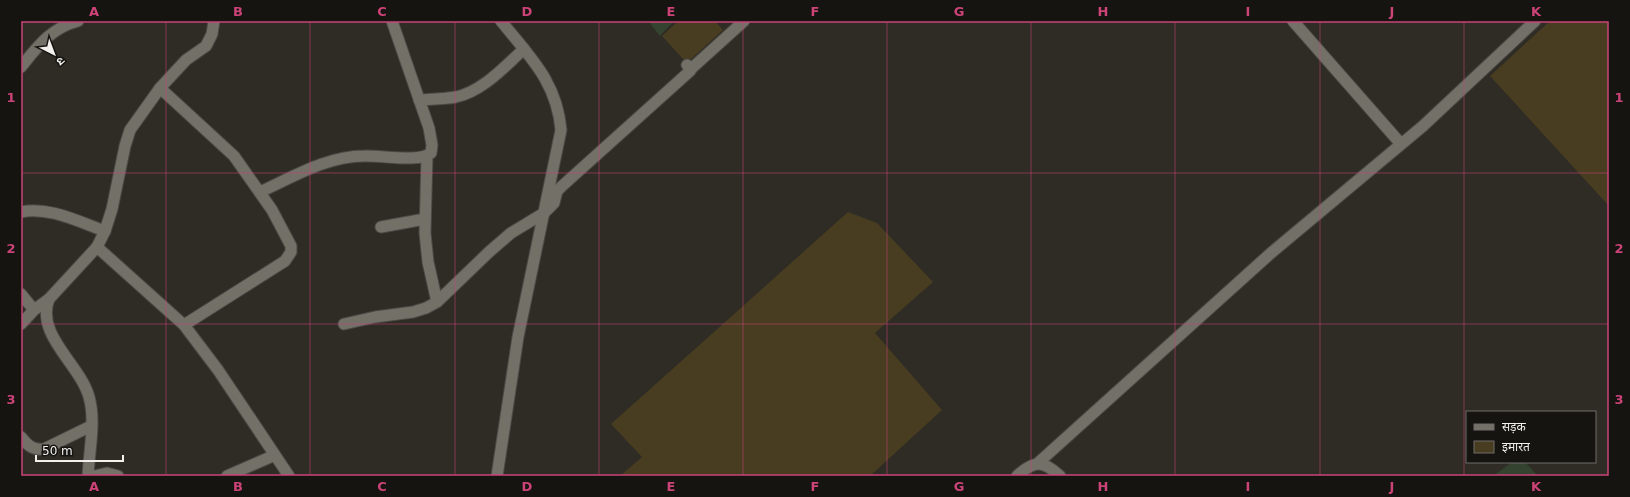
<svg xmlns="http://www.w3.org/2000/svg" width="1630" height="497" font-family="'DejaVu Sans','Noto Sans Devanagari',sans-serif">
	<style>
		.green { fill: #344230 }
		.building { fill: #483d20 }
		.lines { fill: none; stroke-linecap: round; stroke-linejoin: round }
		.minor-casing { stroke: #4b4944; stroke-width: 13 }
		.tertiary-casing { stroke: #4b4944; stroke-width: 13 }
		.minor { stroke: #737068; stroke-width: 11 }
		.tertiary { stroke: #737068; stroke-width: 11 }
		.grid { fill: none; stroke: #cc4378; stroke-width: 1; stroke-opacity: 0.55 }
		.neatline { fill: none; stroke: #cc4378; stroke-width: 1.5 }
		.grid-label { font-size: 13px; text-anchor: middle; font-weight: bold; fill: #cc4378 }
	</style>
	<rect width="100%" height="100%" fill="#2e2c25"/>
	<path class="green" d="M648,21H674L660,36Z
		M1512,462H1525L1538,476H1493Z"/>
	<path class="building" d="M678,21H715L723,30L691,59H683L662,36Z
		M1550,21H1609V206L1490,76Z
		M848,212L877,223L933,282L875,333L942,410L870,476H620L642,457L611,424Z"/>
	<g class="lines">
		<defs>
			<path id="minor" d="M1293,21L1401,144
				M692,68L744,21
				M160,88L234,156L272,210L291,246V252L285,261L184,325
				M419,100C431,99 444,99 456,97C483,91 504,67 524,49
				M427,155L425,233L428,262L437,302
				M260,192C293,177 327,156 364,156C381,155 419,163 431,153L432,145L429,128L392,21
				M21,212C49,206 79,222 105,231
				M381,227L425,219
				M97,247L184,325L218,370L289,476
				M21,294L34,310
				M21,324L34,310L49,299
				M344,324L375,317L413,312L426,308L437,302L489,252L511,233L544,213L554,203L557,191L561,187L690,71L692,68L687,65
				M21,437C28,446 33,450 44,449L91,426
				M1038,463L1271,253L1423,126L1535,21
				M227,476L275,455"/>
			<path id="tertiary" d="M21,67C38,46 51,28 78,21
				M88,476C89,451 96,421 89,397C80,364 35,335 49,299L97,247L105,231L112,209L125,146L130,130L160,88L186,60L206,46L212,34L214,21
				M94,476L107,473L118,476
				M497,476L518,337L561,130C557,82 530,57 501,21
				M1017,476C1034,460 1043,460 1060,476"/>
		</defs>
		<use href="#minor" class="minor-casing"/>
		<use href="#tertiary" class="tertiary-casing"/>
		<use href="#minor" class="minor"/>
		<use href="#tertiary" class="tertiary"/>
	</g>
	<path class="grid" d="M166,21V476M310,21V476M455,21V476M599,21V476M743,21V476M887,21V476M1031,21V476M1175,21V476M1320,21V476M1464,21V476M21,173H1609M21,324H1609"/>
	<rect width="1630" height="497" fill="none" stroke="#151411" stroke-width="44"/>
	<rect x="1466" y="411" width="130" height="52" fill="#151411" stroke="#6e6c69"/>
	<rect x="1474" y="424" width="20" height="6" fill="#737068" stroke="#6e6c69"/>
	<text x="1502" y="431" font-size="12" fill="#f3f1ed">सड़क</text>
	<rect x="1474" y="441" width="20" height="12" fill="#483d20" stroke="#6e6c69"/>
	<text x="1502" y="451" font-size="12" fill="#f3f1ed">इमारत</text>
	<g transform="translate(54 54) rotate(138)" stroke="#151411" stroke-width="3" paint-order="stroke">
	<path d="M0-3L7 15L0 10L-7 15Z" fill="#f3f1ed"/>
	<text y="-6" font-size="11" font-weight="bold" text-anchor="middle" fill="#f3f1ed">उ</text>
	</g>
	<path d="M36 455v6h87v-6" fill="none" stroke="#f3f1ed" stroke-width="2"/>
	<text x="42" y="455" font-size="12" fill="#f3f1ed" stroke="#151411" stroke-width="3" paint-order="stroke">50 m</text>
	<rect x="22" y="22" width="1586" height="453" class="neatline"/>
	<g class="grid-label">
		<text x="94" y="16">A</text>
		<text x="238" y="16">B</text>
		<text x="382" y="16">C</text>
		<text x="527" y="16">D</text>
		<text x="671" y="16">E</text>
		<text x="815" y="16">F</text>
		<text x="959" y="16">G</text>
		<text x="1103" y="16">H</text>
		<text x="1248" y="16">I</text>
		<text x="1392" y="16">J</text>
		<text x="1536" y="16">K</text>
		<text x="11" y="102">1</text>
		<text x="1619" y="102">1</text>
		<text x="11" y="253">2</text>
		<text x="1619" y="253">2</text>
		<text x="11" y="404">3</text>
		<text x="1619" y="404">3</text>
		<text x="94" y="491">A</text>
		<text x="238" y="491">B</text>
		<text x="382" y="491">C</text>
		<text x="527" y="491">D</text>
		<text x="671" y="491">E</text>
		<text x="815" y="491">F</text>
		<text x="959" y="491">G</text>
		<text x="1103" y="491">H</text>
		<text x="1248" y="491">I</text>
		<text x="1392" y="491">J</text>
		<text x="1536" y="491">K</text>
	</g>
</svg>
